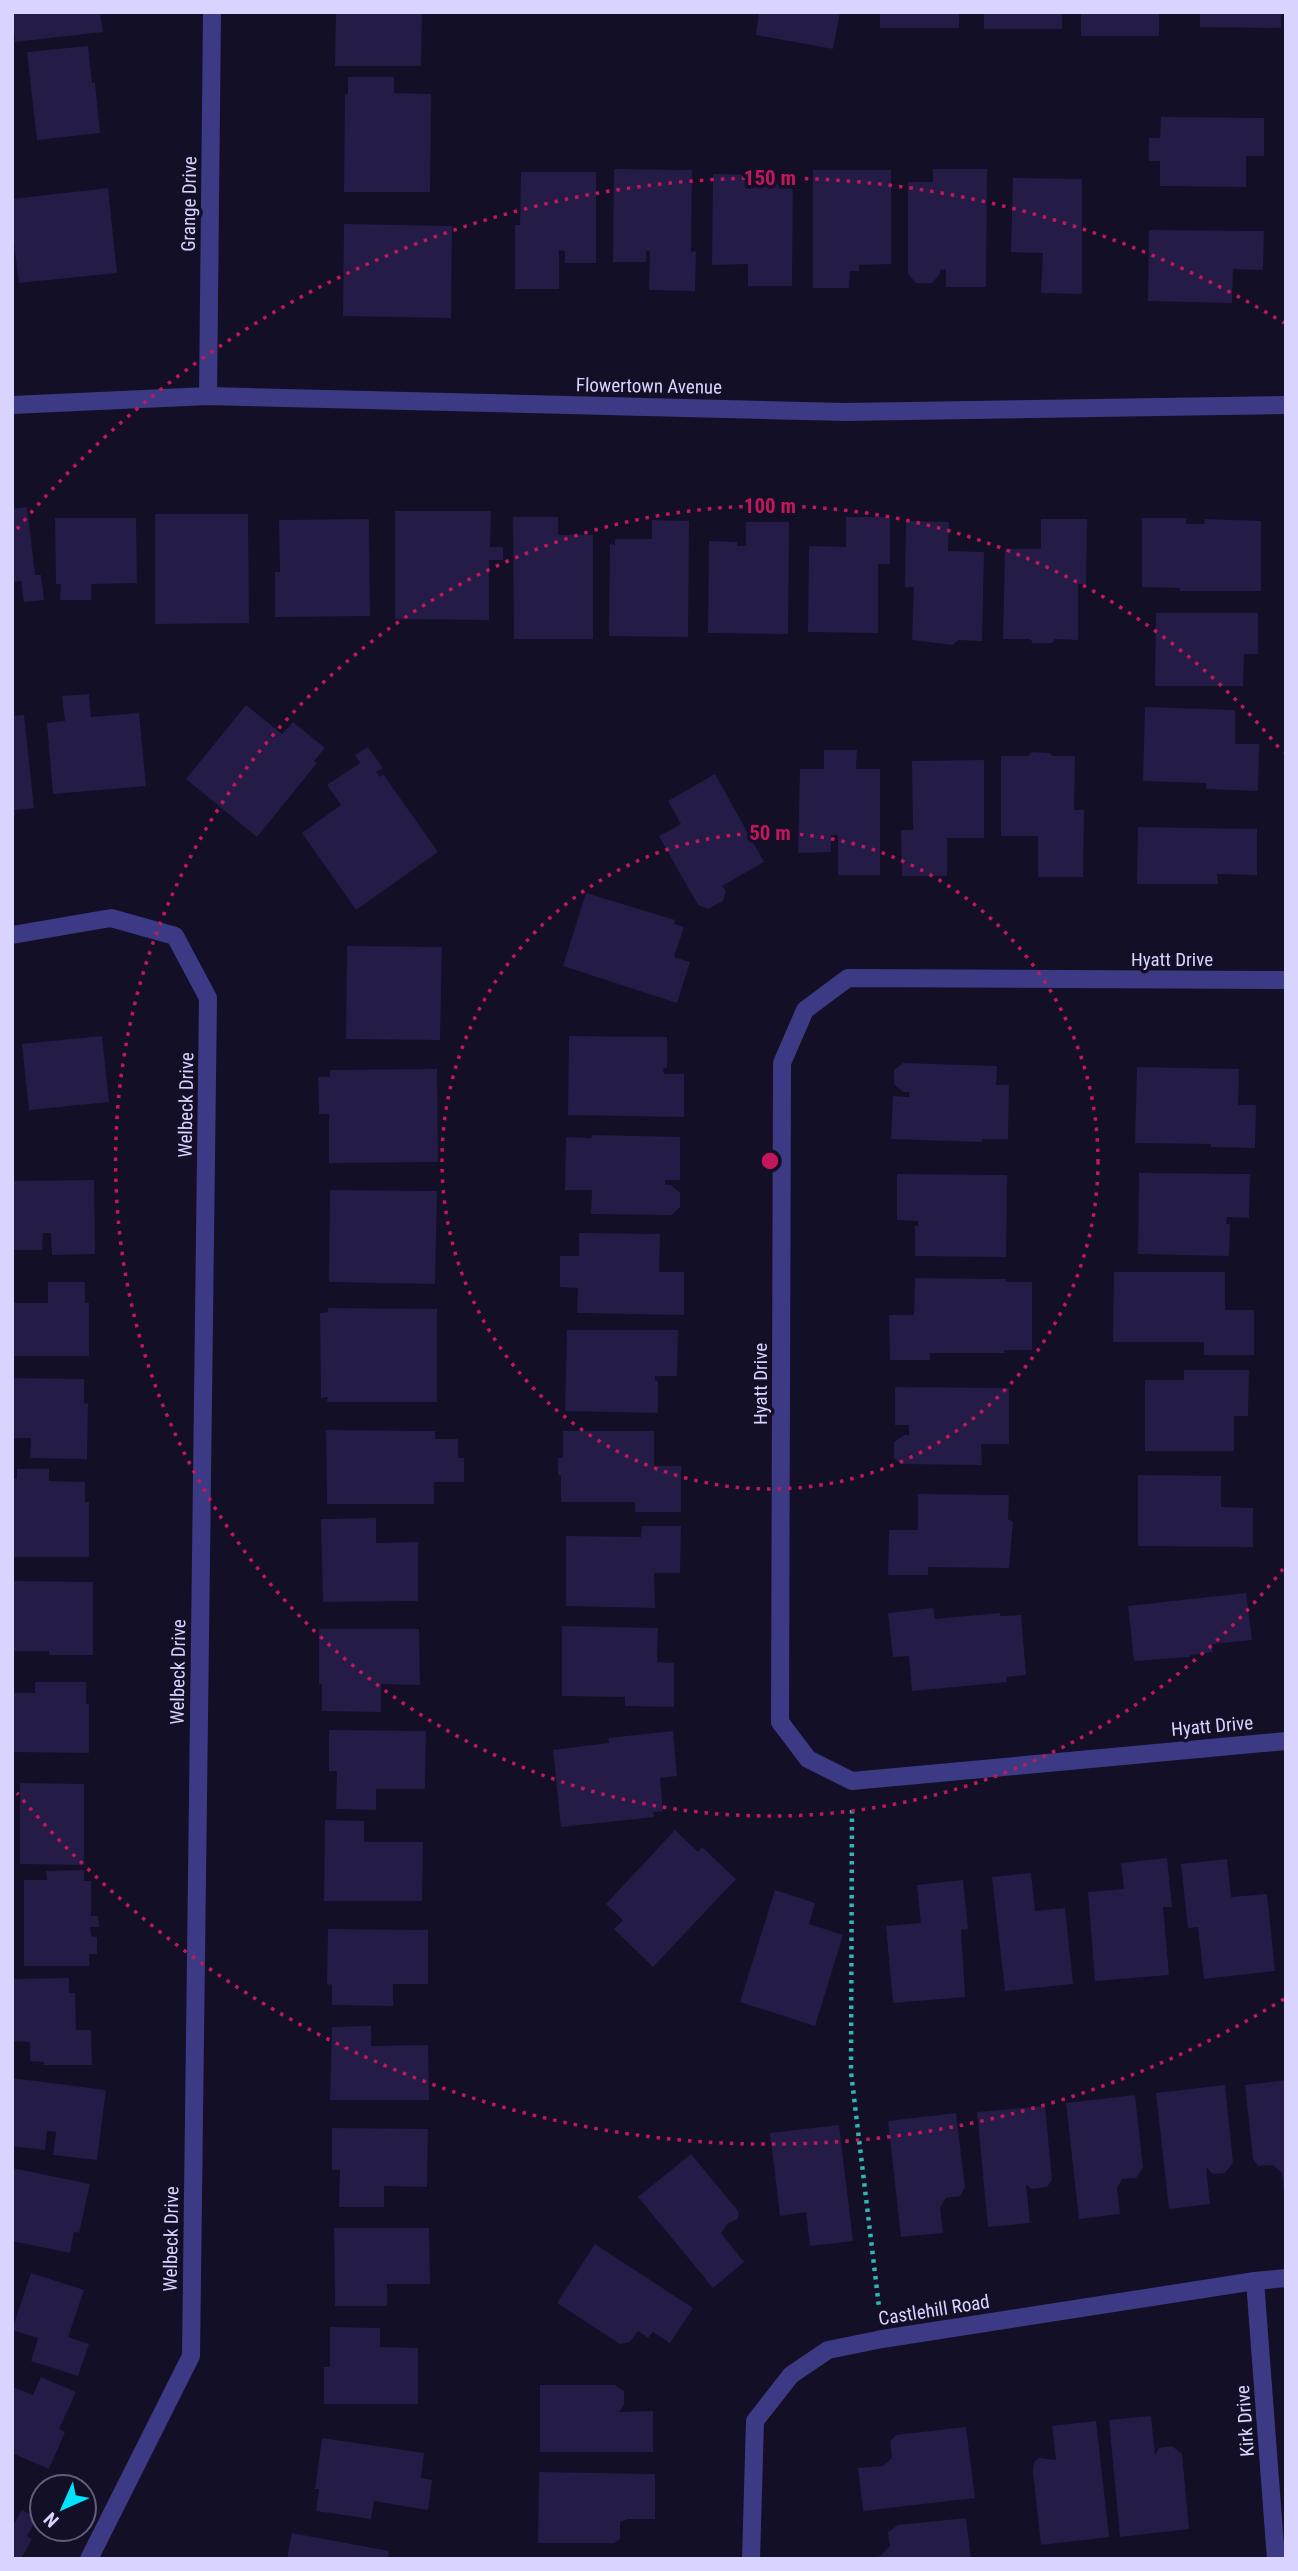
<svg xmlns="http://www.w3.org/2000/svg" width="1298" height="2571" font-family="'Roboto Condensed',sans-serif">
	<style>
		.building { fill: #241b47 }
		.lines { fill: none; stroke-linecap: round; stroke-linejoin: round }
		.path { stroke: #2fb8b0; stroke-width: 4.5; stroke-dasharray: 3.5 5; stroke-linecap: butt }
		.minor { stroke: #3d3a85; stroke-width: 18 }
		.ring { fill: none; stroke: #c2185b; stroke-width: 3.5; stroke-dasharray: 3.5 7 }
		.labels { text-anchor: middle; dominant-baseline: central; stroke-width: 7; stroke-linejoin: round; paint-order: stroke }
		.street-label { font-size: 19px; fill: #d9d4ff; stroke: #130f26 }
		.centre { fill: #c2185b; stroke: #130f26; stroke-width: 3.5 }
		.ring-label { font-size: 21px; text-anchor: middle; font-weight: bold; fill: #c2185b; stroke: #130f26; stroke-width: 7; stroke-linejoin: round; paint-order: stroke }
	</style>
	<rect width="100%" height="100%" fill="#130f26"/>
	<path class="building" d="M12,12H100L103,32L15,42Z
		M336,12H422L421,66H335Z
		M759,12H840L833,49L756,35Z
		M880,12H959V28H880Z
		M984,12H1062V29H984Z
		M1081,12H1159V36H1081Z
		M1200,12H1281V28L1200,27Z
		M88,46L92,83H95L100,133L37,140L27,52Z
		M348,77H394V93L431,94L430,192H344L345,94L348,95Z
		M1161,117L1264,118V156H1246V187L1160,186V161H1149V138H1160Z
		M614,169L692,170L691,252L696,251L695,291L649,290L650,251H646V262H613Z
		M933,169H987L986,287H946V269L940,270V274L932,283H916L908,274V182H933Z
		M813,170H891V264L859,265V271H850L849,288H813Z
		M521,172H596V263H565V251L559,250V289H515V225H520Z
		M713,174L793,175L792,286H748V264L712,265Z
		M1013,178L1082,179V294L1041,293L1043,253L1011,252Z
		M108,188L117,273L19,283L12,227V199Z
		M344,224L452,226L451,318L343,316Z
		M1149,230L1264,231L1263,270L1233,269L1232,303L1148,301Z
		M27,507L35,575H41L44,600L24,602L21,581L12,582V509Z
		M395,511H491L490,547H503V560H489V620L395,619Z
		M155,514H248L249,623L155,624Z
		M513,517H558V535H593V639H514Z
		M846,517H890V564H878V633L808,632L809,546L846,547Z
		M55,518H136L137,583L91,584V600H60L61,584H56Z
		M1142,518H1186V524H1204L1205,519L1261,521V591H1180V588L1142,587Z
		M369,519L370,616L275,617V572H280L279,520Z
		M1041,519H1087L1086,584H1078V640L1055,639L1052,643H1033L1030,639H1003L1005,549H1041Z
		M652,520L689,521L688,637L609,636L610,544L615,545V539H652Z
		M906,521L949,522L948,551L984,552L982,641L958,640L953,645L912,640L914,587H905Z
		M746,522H789L788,634L708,633L709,541L737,542V546H746Z
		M1156,613H1258V654H1244L1243,686H1155Z
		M89,694L91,717L139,713L146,786L53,794L47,723L65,721L62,696Z
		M246,705L282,734L293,722L325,748L314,761L317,763L257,837L186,779Z
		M1145,707L1235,710V744H1259L1258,791L1206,789V783L1143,781Z
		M24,715L34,808L14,810L15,816H12V716Z
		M368,747L383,768L376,772L380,777L383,774L438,852L356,910L302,833L341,805L327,785L360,763L355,755Z
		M824,750H857L856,769H880V875H838V835H831V852L798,853L800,769H824Z
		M1032,752L1049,753L1053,756H1075L1074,810H1084L1083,877H1038V836H1001V756H1028Z
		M984,760V838H947V876H902L901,830H913L912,761Z
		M715,774L764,862L722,886L726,891L723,901L708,909L698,905L659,836L681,824L668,801Z
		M1138,827L1257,829V875L1217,874L1218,884H1137Z
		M586,893L675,920L674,924L684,927L674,957L690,962L677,1003L563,966Z
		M347,946L442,947L440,1040L346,1039Z
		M102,1036L109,1102L29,1110L22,1044Z
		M569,1036L667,1037V1068H663L664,1074H684V1117L568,1115Z
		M903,1063L997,1066L996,1085H1009L1008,1139H982V1142L891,1139L893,1096L909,1097V1092H903L894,1084V1070Z
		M1137,1067L1239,1069L1238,1105H1256L1255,1148L1211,1147V1144L1135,1143Z
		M437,1069L438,1162L329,1163V1114H319L318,1077H330V1070Z
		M592,1135L680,1137V1180H665V1185H671L680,1193V1207L672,1215L591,1214L592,1190H565L566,1137L591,1138Z
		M1139,1173L1250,1174L1249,1218L1227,1217L1226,1224H1230L1229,1256L1138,1254Z
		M897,1174L1007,1175L1006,1257L915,1256V1226H918V1221L897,1220Z
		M94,1180L95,1254L52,1255L51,1233H43L42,1250H12V1181Z
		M330,1190L437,1191L435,1284L329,1282Z
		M579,1233L660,1234L659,1272H684V1315L577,1313L578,1288L560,1287V1256H579Z
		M1114,1272H1225V1310H1254V1355H1204V1342H1113Z
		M915,1278L1006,1279V1282H1032V1350H1004L1005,1353H930V1360H890L889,1315H914Z
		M48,1282H85V1303H89V1356H12V1303H48Z
		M328,1308L437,1309V1402H327L328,1397L321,1398L320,1313L328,1312Z
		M567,1330H678L677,1376H655V1381H658V1413L565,1411Z
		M1184,1370H1249L1248,1416H1234V1451H1145V1380H1184Z
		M12,1378L84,1379V1404L88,1403L87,1459L30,1458L31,1438H12Z
		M895,1387L1009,1388V1444H981L982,1465L901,1464L894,1458V1442L904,1435H909V1425H895Z
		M326,1430L435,1431V1439H458V1458H464V1482H434V1504H327Z
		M563,1431H654V1466H681V1512H635V1502H561V1475H558V1458H563Z
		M17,1469H49V1481L85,1482V1502H89V1557H12V1479H17Z
		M1138,1475L1221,1476V1507L1253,1508V1547L1138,1546Z
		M918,1494L1009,1495L1008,1519L1013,1522L1009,1568L928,1567V1575H888L889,1530H918Z
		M376,1518V1543L418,1542V1601L323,1602L321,1519Z
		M642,1526H681L680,1573H654L655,1608L566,1606V1536L641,1537Z
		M12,1581L93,1582V1655H49V1651H12Z
		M1246,1593L1252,1640L1212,1644L1213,1652L1190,1655V1657L1134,1661L1128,1606Z
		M933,1608L935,1619L1000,1613V1616L1021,1615L1026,1675L1006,1677L1007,1682L912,1691L909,1656L893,1657L888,1613Z
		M562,1626L658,1628L657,1662L674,1663V1707L625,1706V1697L562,1696Z
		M319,1629H419L420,1685L381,1684V1712L322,1711V1684H319Z
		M35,1682H86V1704L89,1703V1753L12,1752V1693H35Z
		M329,1730L426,1731L425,1789H376V1810L336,1809L337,1771H329Z
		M673,1731L677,1776L660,1778L663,1811L653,1812L654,1817L561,1827L553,1750L609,1743L608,1738Z
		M20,1783L84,1784V1865L20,1864Z
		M325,1820L364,1821V1842H423L422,1901H324Z
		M675,1830L698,1852L702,1847L736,1879L653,1967L614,1929L623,1920L606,1904Z
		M1167,1858L1172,1907H1163L1169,1975L1095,1981L1088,1892L1124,1889L1121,1863Z
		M1227,1859L1231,1897L1267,1894L1275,1971L1204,1979L1198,1927L1188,1928L1181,1864Z
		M84,1870V1881H91V1916H98L99,1927H90L91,1936L97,1937V1954H89V1966H24V1880H47L46,1871Z
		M1031,1873L1035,1911L1065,1908L1073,1984L1005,1991L992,1877Z
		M963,1880L968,1929L961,1930L965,1997L893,2003L886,1926L921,1923L917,1885Z
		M775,1890L815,1903L809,1924L843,1935L815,2026L740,2002Z
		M328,1929L428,1930V1984H393V2006L332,2005V1985L327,1984Z
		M69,1978V1993H75L76,2030H91L92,2065H44V2062L30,2061V2042L13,2041L12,1979Z
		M371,2026V2046L428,2045L429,2100H330L332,2027Z
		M12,2078L106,2090L97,2160L53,2155L56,2132L47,2131L45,2150L12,2146Z
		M1286,2080V2192H1284L1282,2173L1273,2165L1258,2166L1253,2159L1245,2085Z
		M1225,2085L1233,2163L1225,2173L1213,2174L1206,2167L1210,2204L1169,2209L1156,2093Z
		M1135,2095L1143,2168L1136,2178L1122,2179L1117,2188L1120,2214L1079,2219L1066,2103Z
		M1045,2106L1052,2180L1047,2187L1031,2189L1026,2184L1030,2223L988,2227L977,2112Z
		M956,2113L965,2187L960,2196L946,2198L940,2208L943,2233L901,2237L888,2121Z
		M839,2125L853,2241L810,2246L806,2212L780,2216L770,2133Z
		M332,2128L428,2129L427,2187L384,2186V2207H339L340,2170H332Z
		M691,2154L739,2212L738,2219L728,2223L721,2233L744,2262L713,2288L638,2197Z
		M12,2168L90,2184L79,2233L74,2232L70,2253L12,2241Z
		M334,2228H429L430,2284H387V2306H335Z
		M595,2244L693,2308L670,2343L653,2332L648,2338L638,2331L630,2342L620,2344L557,2303Z
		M31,2273L84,2290L68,2337L89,2344L78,2376L31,2361L38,2338L12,2330Z
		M330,2327L380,2328V2347L418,2348V2404H324V2367H330Z
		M41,2377L76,2392L59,2429L65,2432L49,2469L12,2453V2387L33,2395Z
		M540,2385H615L624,2391V2405L619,2412L653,2411V2452H540Z
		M1151,2416L1155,2455L1159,2448L1172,2446L1182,2454L1189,2529L1120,2537L1109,2420Z
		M1096,2421L1109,2537L1041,2545L1033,2472L1034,2462L1039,2458L1056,2460L1052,2426Z
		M966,2427L975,2498L863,2511L858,2468L883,2466L892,2458L890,2441L896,2435Z
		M322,2438L424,2453L421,2478L432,2480L428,2510L374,2501L371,2519L316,2511L319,2489H315Z
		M539,2472L655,2474V2519H628L620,2522V2539L614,2543H538Z
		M22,2510L37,2519L27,2536L32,2539L21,2559H12V2527Z
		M966,2518L971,2559H871L880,2556L890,2546L888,2532L898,2525Z
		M292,2533L389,2551L388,2559H287Z"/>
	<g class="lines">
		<path class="path" d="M852,1810L851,2072L879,2307"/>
		<path class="minor" d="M208,396L212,12
			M12,405L208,396L845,412L1286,405
			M12,935L111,918L175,936L208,998L191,2356L89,2559
			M1286,980L848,978L805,1010L782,1063L780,1722L808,1759L852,1781L1286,1741
			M1255,2281L1276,2559
			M751,2559L755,2421L791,2375L828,2350L882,2339L1255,2281L1286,2278"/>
	</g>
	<g class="ring">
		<circle cx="770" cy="1161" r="328"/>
		<path d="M1283 1569A655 655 0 1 1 1283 753"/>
		<path d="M1284 1999A983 983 0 0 1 17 1793M17 529A983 983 0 0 1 1284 323"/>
	</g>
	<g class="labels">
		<g class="street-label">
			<text transform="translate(189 204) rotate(-89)">Grange Drive</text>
			<text transform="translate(649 386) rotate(1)">Flowertown Avenue</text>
			<text x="1172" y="959">Hyatt Drive</text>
			<text transform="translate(186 1105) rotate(-89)">Welbeck Drive</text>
			<text transform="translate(760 1384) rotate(-90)">Hyatt Drive</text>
			<text transform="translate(178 1672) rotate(-89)">Welbeck Drive</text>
			<text transform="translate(1212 1726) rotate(-5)">Hyatt Drive</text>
			<text transform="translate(171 2239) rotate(-89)">Welbeck Drive</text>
			<text transform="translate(934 2310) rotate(-9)">Castlehill Road</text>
			<text transform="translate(1245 2421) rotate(-94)">Kirk Drive</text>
		</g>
	</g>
	<circle cx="770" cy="1161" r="10" class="centre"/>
	<g class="ring-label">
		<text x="770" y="185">150 m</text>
		<text x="770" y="513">100 m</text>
		<text x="770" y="840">50 m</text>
	</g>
	<rect width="1298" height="2571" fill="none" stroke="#d9d4ff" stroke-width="28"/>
	<g transform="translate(63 2508) rotate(225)"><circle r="33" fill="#130f26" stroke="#625e7d" stroke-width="2"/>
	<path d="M0-5L12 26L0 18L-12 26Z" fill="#00e5ff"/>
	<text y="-10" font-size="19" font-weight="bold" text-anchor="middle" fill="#d9d4ff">N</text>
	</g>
</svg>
